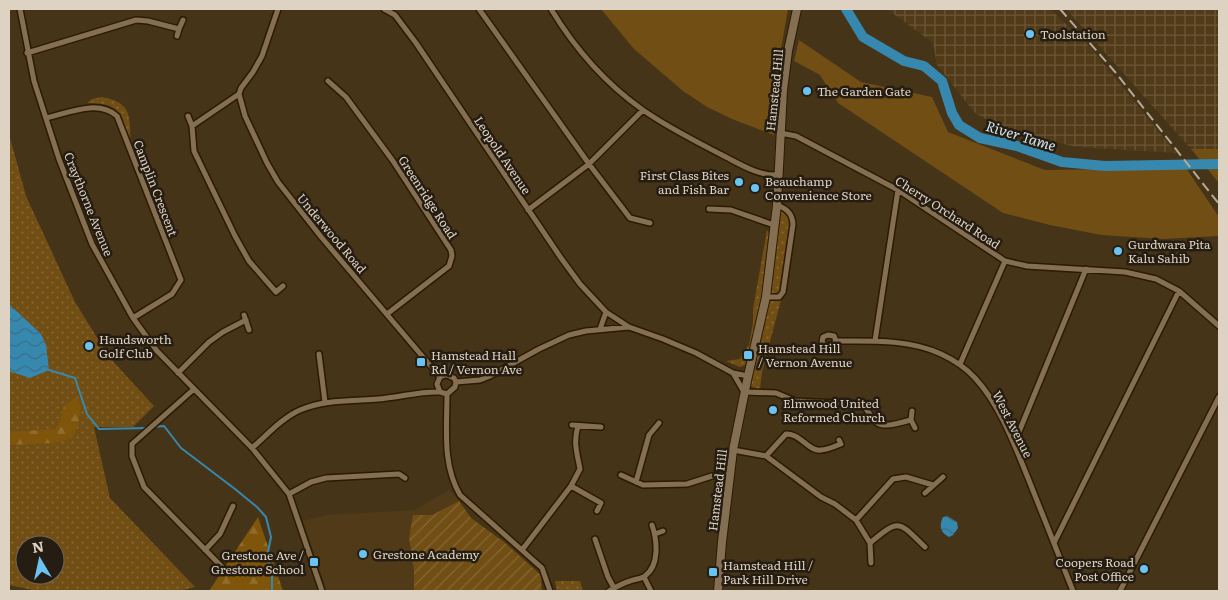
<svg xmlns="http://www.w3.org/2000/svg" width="1228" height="600" font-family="Literata,serif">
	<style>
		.built { fill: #513a18 }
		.industrial { fill: url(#industrial-grid) }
		.grass { fill: url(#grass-dots); fill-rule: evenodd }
		.forest { fill: url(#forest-firs) }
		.park { fill: #714e14 }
		.garden { fill: url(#garden-furrows) }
		.water { fill: url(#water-waves) }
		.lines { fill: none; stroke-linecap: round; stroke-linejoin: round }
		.stream { stroke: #3788af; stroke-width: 2 }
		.river { stroke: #3788af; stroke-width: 10 }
		.street-casing { stroke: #2c1b01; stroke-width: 8 }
		.secondary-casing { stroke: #2c1b01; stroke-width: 10 }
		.street { stroke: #846f52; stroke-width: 5 }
		.secondary { stroke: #846f52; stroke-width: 8 }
		.rail { stroke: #b7a997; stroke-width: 2; stroke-dasharray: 10 5; stroke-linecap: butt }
		.poi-dot { fill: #6ac3f1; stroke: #261d12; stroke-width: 2 }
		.labels { text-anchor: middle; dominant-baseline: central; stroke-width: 5; stroke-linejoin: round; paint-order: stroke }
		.poi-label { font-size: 12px; fill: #ded2c3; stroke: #261d12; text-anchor: start }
		.street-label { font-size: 12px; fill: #ded2c3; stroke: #261d12 }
		.water-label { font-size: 14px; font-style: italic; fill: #d3e6f1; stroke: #261d12 }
	</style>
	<defs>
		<pattern id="industrial-grid" width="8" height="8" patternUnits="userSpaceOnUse" patternTransform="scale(1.25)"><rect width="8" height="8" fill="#513a18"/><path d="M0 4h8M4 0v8" fill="none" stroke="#6a5638"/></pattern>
		<pattern id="grass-dots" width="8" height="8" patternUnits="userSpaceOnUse" patternTransform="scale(1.25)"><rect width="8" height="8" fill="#714e14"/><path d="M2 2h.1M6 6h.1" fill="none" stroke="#856735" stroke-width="1.8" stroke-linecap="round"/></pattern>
		<pattern id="forest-firs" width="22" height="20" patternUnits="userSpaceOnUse" patternTransform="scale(1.25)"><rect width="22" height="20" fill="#7e550b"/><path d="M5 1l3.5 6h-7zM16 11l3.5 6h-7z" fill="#906d2d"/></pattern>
		<pattern id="garden-furrows" width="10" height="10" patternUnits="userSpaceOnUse" patternTransform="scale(1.25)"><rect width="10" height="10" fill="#714e14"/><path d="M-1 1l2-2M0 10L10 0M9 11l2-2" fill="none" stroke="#856735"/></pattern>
		<pattern id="water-waves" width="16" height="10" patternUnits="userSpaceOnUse" patternTransform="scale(1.25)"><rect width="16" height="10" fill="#3788af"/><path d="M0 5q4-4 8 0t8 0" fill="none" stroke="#3b6e86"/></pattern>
	</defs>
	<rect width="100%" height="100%" fill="#463419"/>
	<path class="built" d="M449,490L459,501L432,515L409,538L414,570V591H327L303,521L327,515L415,510Z"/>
	<path class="industrial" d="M887,9H1050L1090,47L1176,153L1077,147L1007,131L975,113L937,65L933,43Z
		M1066,9H1219V149H1191Z"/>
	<path class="grass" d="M102,97C130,102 131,115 130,140C119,112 120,103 87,103L92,99Z
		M9,134L26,196L75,302L109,357L154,406L133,427H94L110,498L195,587L180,591H37L9,585ZM25,545H55V575H25Z
		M780,209L785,210L791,219L782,290C779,295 774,294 769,293Z
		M767,230L770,235L762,304L745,365L740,367L726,361L740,359L749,345L753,323V309Z
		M781,300L762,372L760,389L752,387L750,384L768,303L769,301Z
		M555,581H580L583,591H557Z"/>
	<path class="forest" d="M76,397L81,406L78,425L72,438L53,443L9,445V432L57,429L64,406Z
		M258,517L283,591H209Z"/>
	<path class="park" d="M601,9H788L781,49L774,135L732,119L707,107L683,91L634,49Z
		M799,40L861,82L932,97L948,132L1045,170L1186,168L1219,217V236L1163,239L1101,235L1050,225L1003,213L838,103L820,75L794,61Z
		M1191,149H1219V183Z"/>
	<path class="garden" d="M459,501L471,518L504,542L542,576L541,582L542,591H414V570L409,538L413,515H432Z"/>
	<path class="water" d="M9,304L41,334L46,345L49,370L30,378L9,371Z
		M947,516L957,522L958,528L953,535L949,537C940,532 939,526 943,517Z"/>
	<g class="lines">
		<path class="stream" d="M49,370L75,378L87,414L99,429L148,428
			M152,427L164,426L181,448L235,489L257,507L266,517L271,537L267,557L272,570V591"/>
		<path class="river" d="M846,9L863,37L904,61L924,66L942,81L952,113L959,125L980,138L1017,146L1062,162L1105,166L1219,164"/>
		<defs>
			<path id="street" d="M20,9L34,81L59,159L92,244L133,318L157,351L252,448L289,494L322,591
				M278,9L262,56L253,72L241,88L239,94L245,116L267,163L278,182L322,238L440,377
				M384,9L395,15L416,43L561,258L580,284L606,312L629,327
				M479,9L589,164L630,218L650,223
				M551,9C574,47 606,84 643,110C667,127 695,141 722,155C740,164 758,176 778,175
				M177,36L179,29L183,20
				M27,53L136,20L148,21L179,29
				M328,81L346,97L393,161L451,250L452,256L449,266L387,314
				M239,94L192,126L194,151L235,236L249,261L276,292L283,286
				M188,116L192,126
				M46,118C68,113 98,99 117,116L181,280L172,294L133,318
				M780,133L796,136L898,190L1005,261L1027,266L1125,272L1156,279L1179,291L1219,326
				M709,209L731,210L774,225
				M528,210L589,164L643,110
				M766,297H779L783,292L793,224C792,213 787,209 777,205
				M244,315L249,330
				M600,329L606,312
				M836,341L834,336L828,335L823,337L822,342L826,346L833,345L836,341C870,341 909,339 941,354C954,360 965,367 975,378C1000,405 1014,444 1028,478C1043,516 1058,553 1073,591
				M875,341L898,190
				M319,354L325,402
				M960,364L1005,261
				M435,370L454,378L456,382L455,387L447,394L440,392L437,384L440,377L445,375
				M178,373L209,342L223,332L246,320
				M748,376L733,373L744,392L776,393L795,401L860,404C870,410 869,416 876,422C884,429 902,422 911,420
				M456,382L480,380L490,376L539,349L569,335L586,331L629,327L663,339L696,353L733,373
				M194,389L132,444V456L144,487L223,568
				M447,394C447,428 442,464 460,495L542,568L550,591
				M912,411L911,420L915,428
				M572,425L601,427
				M1014,444L1086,269
				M252,448C267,435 282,418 300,410C328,398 358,402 387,398C405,396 422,391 440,392
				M733,450L766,456L821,497L835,504L856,520L870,543L871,563
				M766,456L786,434C800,433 809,452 821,450C828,450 835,446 841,444L839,440
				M621,475L643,485L687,484L712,476L730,474
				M636,482L649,435L659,423
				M571,486L601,503L597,511
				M925,493L943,477
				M289,494L311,482L326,478L399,474L405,478
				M856,520L893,479L906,477L933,485
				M655,534L663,531
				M595,539L608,577L614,588
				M870,543C900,518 898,521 925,547
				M1054,543L1179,291
				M205,550L220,534L233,506
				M522,550L571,486L580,469C577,453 573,442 578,426
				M644,577L651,591
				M609,591C616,587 623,583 630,581C635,579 641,579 645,576C660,565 657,540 652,525
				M1120,591L1219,397"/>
			<path id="secondary" d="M718,591L722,542L733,450L748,376L766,297L777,205L783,90L788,51L797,9"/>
		</defs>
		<use href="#street" class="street-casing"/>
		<use href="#secondary" class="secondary-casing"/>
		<use href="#street" class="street"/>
		<use href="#secondary" class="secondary"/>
		<path class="rail" d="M1060,9L1116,73L1219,204"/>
	</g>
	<g class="poi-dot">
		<circle cx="1030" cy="34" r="5"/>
		<circle cx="807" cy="91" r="5"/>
		<circle cx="739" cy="182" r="5"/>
		<circle cx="755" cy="188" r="5"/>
		<circle cx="1118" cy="251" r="5"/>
		<circle cx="89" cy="346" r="5"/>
		<rect x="743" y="350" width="10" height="10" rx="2.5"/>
		<rect x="416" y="357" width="10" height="10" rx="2.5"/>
		<circle cx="773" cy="410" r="5"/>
		<circle cx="363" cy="554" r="5"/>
		<rect x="309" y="557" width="10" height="10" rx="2.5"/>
		<circle cx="1144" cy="569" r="5"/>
		<rect x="708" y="567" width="10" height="10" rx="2.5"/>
	</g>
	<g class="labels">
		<g class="poi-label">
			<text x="1040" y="34">Toolstation</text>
			<text x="817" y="91">The Garden Gate</text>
			<text x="729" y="175" text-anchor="end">First Class Bites<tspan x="729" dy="14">and Fish Bar</tspan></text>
			<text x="765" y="181">Beauchamp<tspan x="765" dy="14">Convenience Store</tspan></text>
			<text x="1128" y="244">Gurdwara Pita<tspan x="1128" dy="14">Kalu Sahib</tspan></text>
			<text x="99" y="339">Handsworth<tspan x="99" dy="14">Golf Club</tspan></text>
			<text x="758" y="348">Hamstead Hill<tspan x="758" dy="14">/ Vernon Avenue</tspan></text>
			<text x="431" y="355">Hamstead Hall<tspan x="431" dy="14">Rd / Vernon Ave</tspan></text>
			<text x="783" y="403">Elmwood United<tspan x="783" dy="14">Reformed Church</tspan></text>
			<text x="373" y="554">Grestone Academy</text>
			<text x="304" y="555" text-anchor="end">Grestone Ave /<tspan x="304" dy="14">Grestone School</tspan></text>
			<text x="1134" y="562" text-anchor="end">Coopers Road<tspan x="1134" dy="14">Post Office</tspan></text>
			<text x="723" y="565">Hamstead Hill /<tspan x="723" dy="14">Park Hill Drive</tspan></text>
		</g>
		<g class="street-label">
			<text transform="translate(774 90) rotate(-84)">Hamstead Hill</text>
			<text transform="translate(503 155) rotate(56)">Leopold Avenue</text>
			<text transform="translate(156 188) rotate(69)">Camplin Crescent</text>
			<text transform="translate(428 197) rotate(57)">Greenridge Road</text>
			<text transform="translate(89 204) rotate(68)">Craythorne Avenue</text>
			<text transform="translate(948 212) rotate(33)">Cherry Orchard Road</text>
			<text transform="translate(332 233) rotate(50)">Underwood Road</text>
			<text transform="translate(1013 424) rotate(63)">West Avenue</text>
			<text transform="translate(717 490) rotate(-83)">Hamstead Hill</text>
		</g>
		<g class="water-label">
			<text transform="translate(1021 135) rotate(17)">River Tame</text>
		</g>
	</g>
	<rect width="1228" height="600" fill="none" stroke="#ded2c3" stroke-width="20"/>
	<g transform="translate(40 560) rotate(351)"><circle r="24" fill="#261d12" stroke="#706559"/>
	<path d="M0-4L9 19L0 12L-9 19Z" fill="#6ac3f1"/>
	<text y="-8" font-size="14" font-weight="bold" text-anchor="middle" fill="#ded2c3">N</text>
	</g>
</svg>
